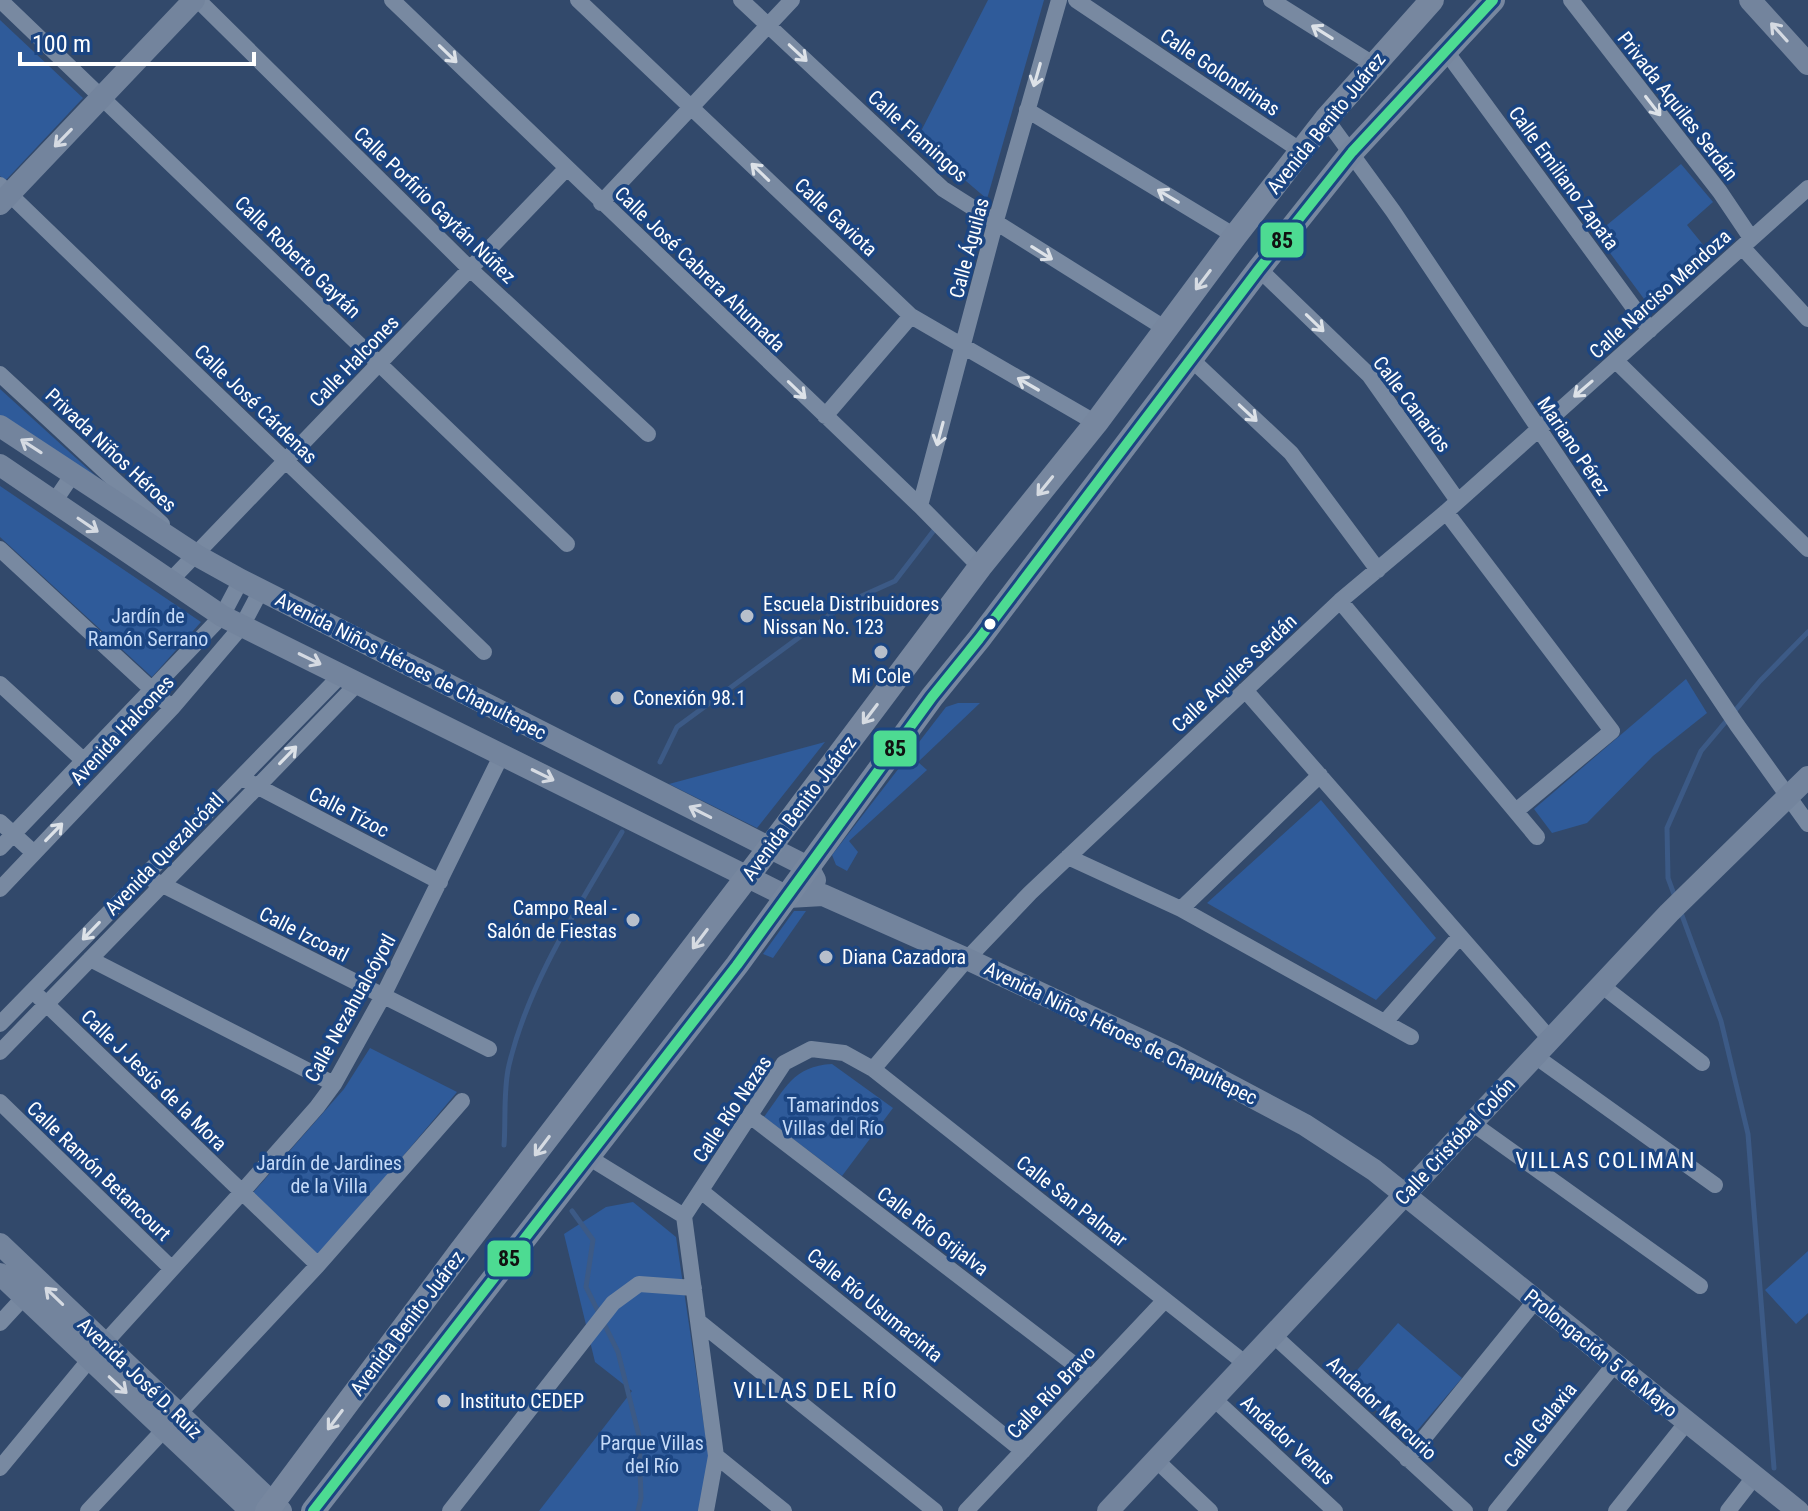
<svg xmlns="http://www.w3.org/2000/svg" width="1808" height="1511" font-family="'Roboto Condensed',sans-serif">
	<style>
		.green { fill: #2f5b9a }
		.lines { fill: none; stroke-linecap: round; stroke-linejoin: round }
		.stream { stroke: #3c5a86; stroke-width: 5 }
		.street { stroke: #7889a1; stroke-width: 16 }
		.secondary { stroke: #73849d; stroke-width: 22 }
		.primary { stroke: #77879f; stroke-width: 24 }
		.bus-1-casing { stroke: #1b4582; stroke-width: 16 }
		.bus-1 { stroke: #4ddb92; stroke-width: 10 }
		.oneway { stroke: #dde2e8 }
		.oneway2 { stroke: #d5dae2 }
		.oneway3 { stroke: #d6dbe2 }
		.poi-dot { fill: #b7bfcb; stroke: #1b4582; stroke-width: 3 }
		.bus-dot { fill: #fff; stroke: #1b4582; stroke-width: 3 }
		.labels { text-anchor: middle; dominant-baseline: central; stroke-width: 7; stroke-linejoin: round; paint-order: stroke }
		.street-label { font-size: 20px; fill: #fff; stroke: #1b4582 }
		.poi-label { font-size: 20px; fill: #fff; stroke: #1b4582; text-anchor: start }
		.park-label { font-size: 20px; fill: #c4daf8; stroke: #1b4582 }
		.neighbourhood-label { font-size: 22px; letter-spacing: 2px; fill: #fff; stroke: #1b4582 }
		.line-badge { stroke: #1b4582; stroke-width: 3 }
		.pale-badge-label { font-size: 22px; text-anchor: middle; font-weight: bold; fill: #111 }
	</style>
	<rect width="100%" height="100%" fill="#32496b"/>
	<path class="green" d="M988,0H1044L987,199L917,139Z
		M0,20L83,98L5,181L0,176Z
		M1681,164L1713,202L1687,225L1709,252L1652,304L1647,303L1596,234Z
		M0,389L109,488L0,416Z
		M0,486L201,622L152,677L0,537Z
		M1686,679L1707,713L1653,756L1587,823L1552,833L1534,809Z
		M958,703H980L918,762L927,770L849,841L858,852L847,871L836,865L832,855L946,707Z
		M825,742L757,828L669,784Z
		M1321,800L1436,938L1376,1000L1207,903Z
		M794,911H806L773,958L763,954Z
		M370,1048L457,1092L318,1257L251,1195L344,1089Z
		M832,1064L893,1108L842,1176L764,1117C785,1089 793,1066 832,1064Z
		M633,1202L676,1237L710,1466L700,1511H539L632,1391L595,1362L564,1234L606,1207Z
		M1808,1251V1313L1796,1324L1765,1290Z
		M1398,1323L1462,1378L1410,1439L1345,1384Z"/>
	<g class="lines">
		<path class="stream" d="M660,762L677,727L846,603L895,581L935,529
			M1675,897L1668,878L1667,828L1701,751L1760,681L1808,632
			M1680,910L1721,1021L1748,1134L1774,1468
			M504,1145C506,1120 503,1090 509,1065C529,981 579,906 622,832
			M572,1211L593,1240L586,1287L618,1352L639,1436L641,1498L638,1511"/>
		<path class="street" d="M0,0L567,544
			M198,0L470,269L648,434
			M392,0L920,506L980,567
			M578,0L911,316L1096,423
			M741,0L943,189L1166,329
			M1076,0L1301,151
			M1271,0L1373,64
			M1571,0L1720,192L1751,238
			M1445,50L1650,330
			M1027,110L1235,236
			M1326,119L1393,211L1737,725L1808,824
			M0,185L484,652
			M601,203L792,0
			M1742,247L1808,319
			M1259,269L1369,375L1458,501
			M1191,359L1291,453L1378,570
			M1616,361L1808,549
			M0,374L162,524
			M825,416L911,316
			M54,502L73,474
			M920,506L995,224L1059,0
			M1446,512L1612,731L1516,811
			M0,549L172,708
			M171,580L566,169
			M1340,601L1537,837
			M0,684L83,760
			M1245,690L1550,1039
			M249,782L440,882
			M0,822L34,853
			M0,848L222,616L241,580
			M1068,857L1181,909L1411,1037
			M153,880L489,1049
			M0,889L172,708L242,626L261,590
			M1181,909L1320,775
			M90,959L334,1084
			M1601,985L1702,1063
			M39,997L318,1265
			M1385,1022L1460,936
			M0,1024L341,675
			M0,1052L358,683
			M1535,1056L1715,1185
			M873,1069L967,959L1030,893L1340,601L1446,512L1808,188
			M0,1102L171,1268
			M750,1116L1092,1378
			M1472,1123L1700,1286
			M588,1157L684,1216
			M701,1191L1023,1451
			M684,1216L784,1063L811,1049L844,1053L873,1069L1246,1364
			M684,1216L716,1456L706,1511
			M698,1321L935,1511
			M0,1323L24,1297
			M1273,1335L1465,1511
			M1214,1399L1335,1511
			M716,1456L784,1511
			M1407,1459L1535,1301
			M1156,1460L1210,1511
			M0,1468L90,1359L242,1192L317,1107L334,1084L383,996L502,754
			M88,1511L318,1265L462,1101
			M450,1511L613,1303L639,1284L694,1288
			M966,1511L1165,1300
			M1496,1511L1614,1365
			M1616,1511L1687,1422
			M1728,1511L1755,1476"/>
		<path class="secondary" d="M1750,0L1808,64
			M0,204L194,0
			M0,426L196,555L241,580L808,867L815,880
			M0,465L222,616L788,897L823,895L967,959L1173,1055L1305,1125L1374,1170L1798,1511
			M0,1244L281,1511
			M0,1274L251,1511
			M1108,1511L1669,913L1808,777"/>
		<path class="primary" d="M267,1511L460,1252L770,847L980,567L1096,423L1235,236L1326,119L1432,0
			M313,1511L737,965L932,697L979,639L1259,269L1352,152L1493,0"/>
		<defs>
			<path id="bus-1" d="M313,1511L737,965L932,697L979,639L1259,269L1352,152L1493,0"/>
		</defs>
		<use href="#bus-1" class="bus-1-casing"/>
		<use href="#bus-1" class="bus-1"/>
	</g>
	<defs><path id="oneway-shaft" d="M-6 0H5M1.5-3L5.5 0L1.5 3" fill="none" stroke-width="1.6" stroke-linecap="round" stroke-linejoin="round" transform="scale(2)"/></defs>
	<g class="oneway">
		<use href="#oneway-shaft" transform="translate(1322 32) rotate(-148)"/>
		<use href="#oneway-shaft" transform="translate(798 53) rotate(43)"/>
		<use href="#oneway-shaft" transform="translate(448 54) rotate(44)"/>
		<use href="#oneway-shaft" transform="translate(1037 75) rotate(106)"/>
		<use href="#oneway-shaft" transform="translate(1653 106) rotate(52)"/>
		<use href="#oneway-shaft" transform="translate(760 172) rotate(-136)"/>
		<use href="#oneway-shaft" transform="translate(1168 196) rotate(-149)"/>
		<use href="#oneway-shaft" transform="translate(1042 253) rotate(32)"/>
		<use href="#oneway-shaft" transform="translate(1315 323) rotate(44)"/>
		<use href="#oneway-shaft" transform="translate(1028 384) rotate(-150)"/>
		<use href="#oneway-shaft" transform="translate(1583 389) rotate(139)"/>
		<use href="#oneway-shaft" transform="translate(797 390) rotate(44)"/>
		<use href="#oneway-shaft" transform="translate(1248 413) rotate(43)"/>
		<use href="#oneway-shaft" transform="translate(940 434) rotate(105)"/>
		<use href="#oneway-shaft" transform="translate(288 755) rotate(-46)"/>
		<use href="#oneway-shaft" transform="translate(54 832) rotate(-46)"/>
		<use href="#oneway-shaft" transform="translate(91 931) rotate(134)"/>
	</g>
	<g class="oneway2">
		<use href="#oneway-shaft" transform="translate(1779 32) rotate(-132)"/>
		<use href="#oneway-shaft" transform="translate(63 138) rotate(134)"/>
		<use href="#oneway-shaft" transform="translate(31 446) rotate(-147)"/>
		<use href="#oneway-shaft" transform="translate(88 525) rotate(34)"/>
		<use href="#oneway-shaft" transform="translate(310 659) rotate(26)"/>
		<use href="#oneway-shaft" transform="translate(543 775) rotate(26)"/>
		<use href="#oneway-shaft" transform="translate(700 812) rotate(-153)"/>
		<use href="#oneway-shaft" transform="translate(54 1296) rotate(-136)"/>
		<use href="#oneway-shaft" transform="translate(118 1385) rotate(43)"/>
	</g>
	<g class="oneway3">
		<use href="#oneway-shaft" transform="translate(1203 280) rotate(127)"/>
		<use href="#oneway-shaft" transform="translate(1045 486) rotate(129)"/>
		<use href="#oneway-shaft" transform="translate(870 714) rotate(127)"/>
		<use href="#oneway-shaft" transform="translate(700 939) rotate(127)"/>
		<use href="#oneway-shaft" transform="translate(542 1146) rotate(127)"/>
		<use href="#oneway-shaft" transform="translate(335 1420) rotate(127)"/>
	</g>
	<g class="poi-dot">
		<circle cx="747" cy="616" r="8"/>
		<circle cx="881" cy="652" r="8"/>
		<circle cx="617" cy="698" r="8"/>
		<circle cx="633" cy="920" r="8"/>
		<circle cx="826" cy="957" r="8"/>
		<circle cx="444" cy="1401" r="8"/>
	</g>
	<circle class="bus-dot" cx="990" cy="624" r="7"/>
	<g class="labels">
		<g class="street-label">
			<text transform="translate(1220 72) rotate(34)">Calle Golondrinas</text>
			<text transform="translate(1678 106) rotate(52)">Privada Aquiles Serdán</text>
			<text transform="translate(1326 123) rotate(-51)">Avenida Benito Juárez</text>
			<text transform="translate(918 136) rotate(42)">Calle Flamingos</text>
			<text transform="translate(1564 178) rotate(54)">Calle Emiliano Zapata</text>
			<text transform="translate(435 205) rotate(44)">Calle Porfirio Gaytán Núñez</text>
			<text transform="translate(836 217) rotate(43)">Calle Gaviota</text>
			<text transform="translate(969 248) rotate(-75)">Calle Águilas</text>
			<text transform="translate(298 257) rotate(44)">Calle Roberto Gaytán</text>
			<text transform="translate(700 269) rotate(44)">Calle José Cabrera Ahumada</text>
			<text transform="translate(1660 294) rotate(-42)">Calle Narciso Mendoza</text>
			<text transform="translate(354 361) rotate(-46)">Calle Halcones</text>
			<text transform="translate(256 404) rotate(44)">Calle José Cárdenas</text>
			<text transform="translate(1412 404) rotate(53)">Calle Canarios</text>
			<text transform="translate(1574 446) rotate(56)">Mariano Pérez</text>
			<text transform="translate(111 450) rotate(43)">Privada Niños Héroes</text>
			<text transform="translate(411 666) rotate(27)">Avenida Niños Héroes de Chapultepec</text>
			<text transform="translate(1234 673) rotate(-43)">Calle Aquiles Serdán</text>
			<text transform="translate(122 730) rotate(-47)">Avenida Halcones</text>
			<text transform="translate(799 808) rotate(-53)">Avenida Benito Juárez</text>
			<text transform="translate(349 812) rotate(27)">Calle Tízoc</text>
			<text transform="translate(164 854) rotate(-46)">Avenida Quezalcóatl</text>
			<text transform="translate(304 934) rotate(27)">Calle Izcoatl</text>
			<text transform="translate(350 1008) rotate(-61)">Calle Nezahualcóyotl</text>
			<text transform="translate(1121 1033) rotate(26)">Avenida Niños Héroes de Chapultepec</text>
			<text transform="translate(154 1080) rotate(44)">Calle J Jesús de la Mora</text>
			<text transform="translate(732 1109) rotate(-56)">Calle Río Nazas</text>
			<text transform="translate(1455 1141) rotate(-47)">Calle Cristóbal Colón</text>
			<text transform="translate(99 1171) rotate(44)">Calle Ramón Betancourt</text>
			<text transform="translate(1072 1201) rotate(38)">Calle San Palmar</text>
			<text transform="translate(933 1231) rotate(37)">Calle Río Grijalva</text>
			<text transform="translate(875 1305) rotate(39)">Calle Río Usumacinta</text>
			<text transform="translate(407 1323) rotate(-53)">Avenida Benito Juárez</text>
			<text transform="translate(1601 1353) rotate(39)">Prolongación 5 de Mayo</text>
			<text transform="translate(140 1378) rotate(44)">Avenida José D. Ruiz</text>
			<text transform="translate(1051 1392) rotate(-47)">Calle Río Bravo</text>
			<text transform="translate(1382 1408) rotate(43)">Andador Mercurio</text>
			<text transform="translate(1540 1425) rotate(-51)">Calle Galaxia</text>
			<text transform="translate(1288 1440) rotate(43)">Andador Venus</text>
		</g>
		<g class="poi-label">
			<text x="763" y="604">Escuela Distribuidores<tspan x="763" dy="23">Nissan No. 123</tspan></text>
			<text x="881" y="676" text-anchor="middle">Mi Cole</text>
			<text x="633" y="698">Conexión 98.1</text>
			<text x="617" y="908" text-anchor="end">Campo Real -<tspan x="617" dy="23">Salón de Fiestas</tspan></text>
			<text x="842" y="957">Diana Cazadora</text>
			<text x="460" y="1401">Instituto CEDEP</text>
		</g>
		<g class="park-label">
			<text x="148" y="616">Jardín de<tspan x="148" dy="23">Ramón Serrano</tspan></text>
			<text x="833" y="1105">Tamarindos<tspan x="833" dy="23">Villas del Río</tspan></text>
			<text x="329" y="1163">Jardín de Jardines<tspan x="329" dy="23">de la Villa</tspan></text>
			<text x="652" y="1443">Parque Villas<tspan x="652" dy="23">del Río</tspan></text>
		</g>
		<g class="neighbourhood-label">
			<text x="1606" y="1160">VILLAS COLIMAN</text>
			<text x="816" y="1390">VILLAS DEL RÍO</text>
		</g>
	</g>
	<g class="line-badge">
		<rect x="1259" y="221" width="46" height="38" rx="8" fill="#4ddb92"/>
		<rect x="872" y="729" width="46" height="39" rx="8" fill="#4ddb92"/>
		<rect x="486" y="1239" width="46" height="39" rx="8" fill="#4ddb92"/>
	</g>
	<g class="pale-badge-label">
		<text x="1282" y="248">85</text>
		<text x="895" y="756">85</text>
		<text x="509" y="1266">85</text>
	</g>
	<path d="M20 52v12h234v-12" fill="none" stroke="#ffffff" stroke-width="4"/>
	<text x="32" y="52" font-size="24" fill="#ffffff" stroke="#1b4582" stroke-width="6" paint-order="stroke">100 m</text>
</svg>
